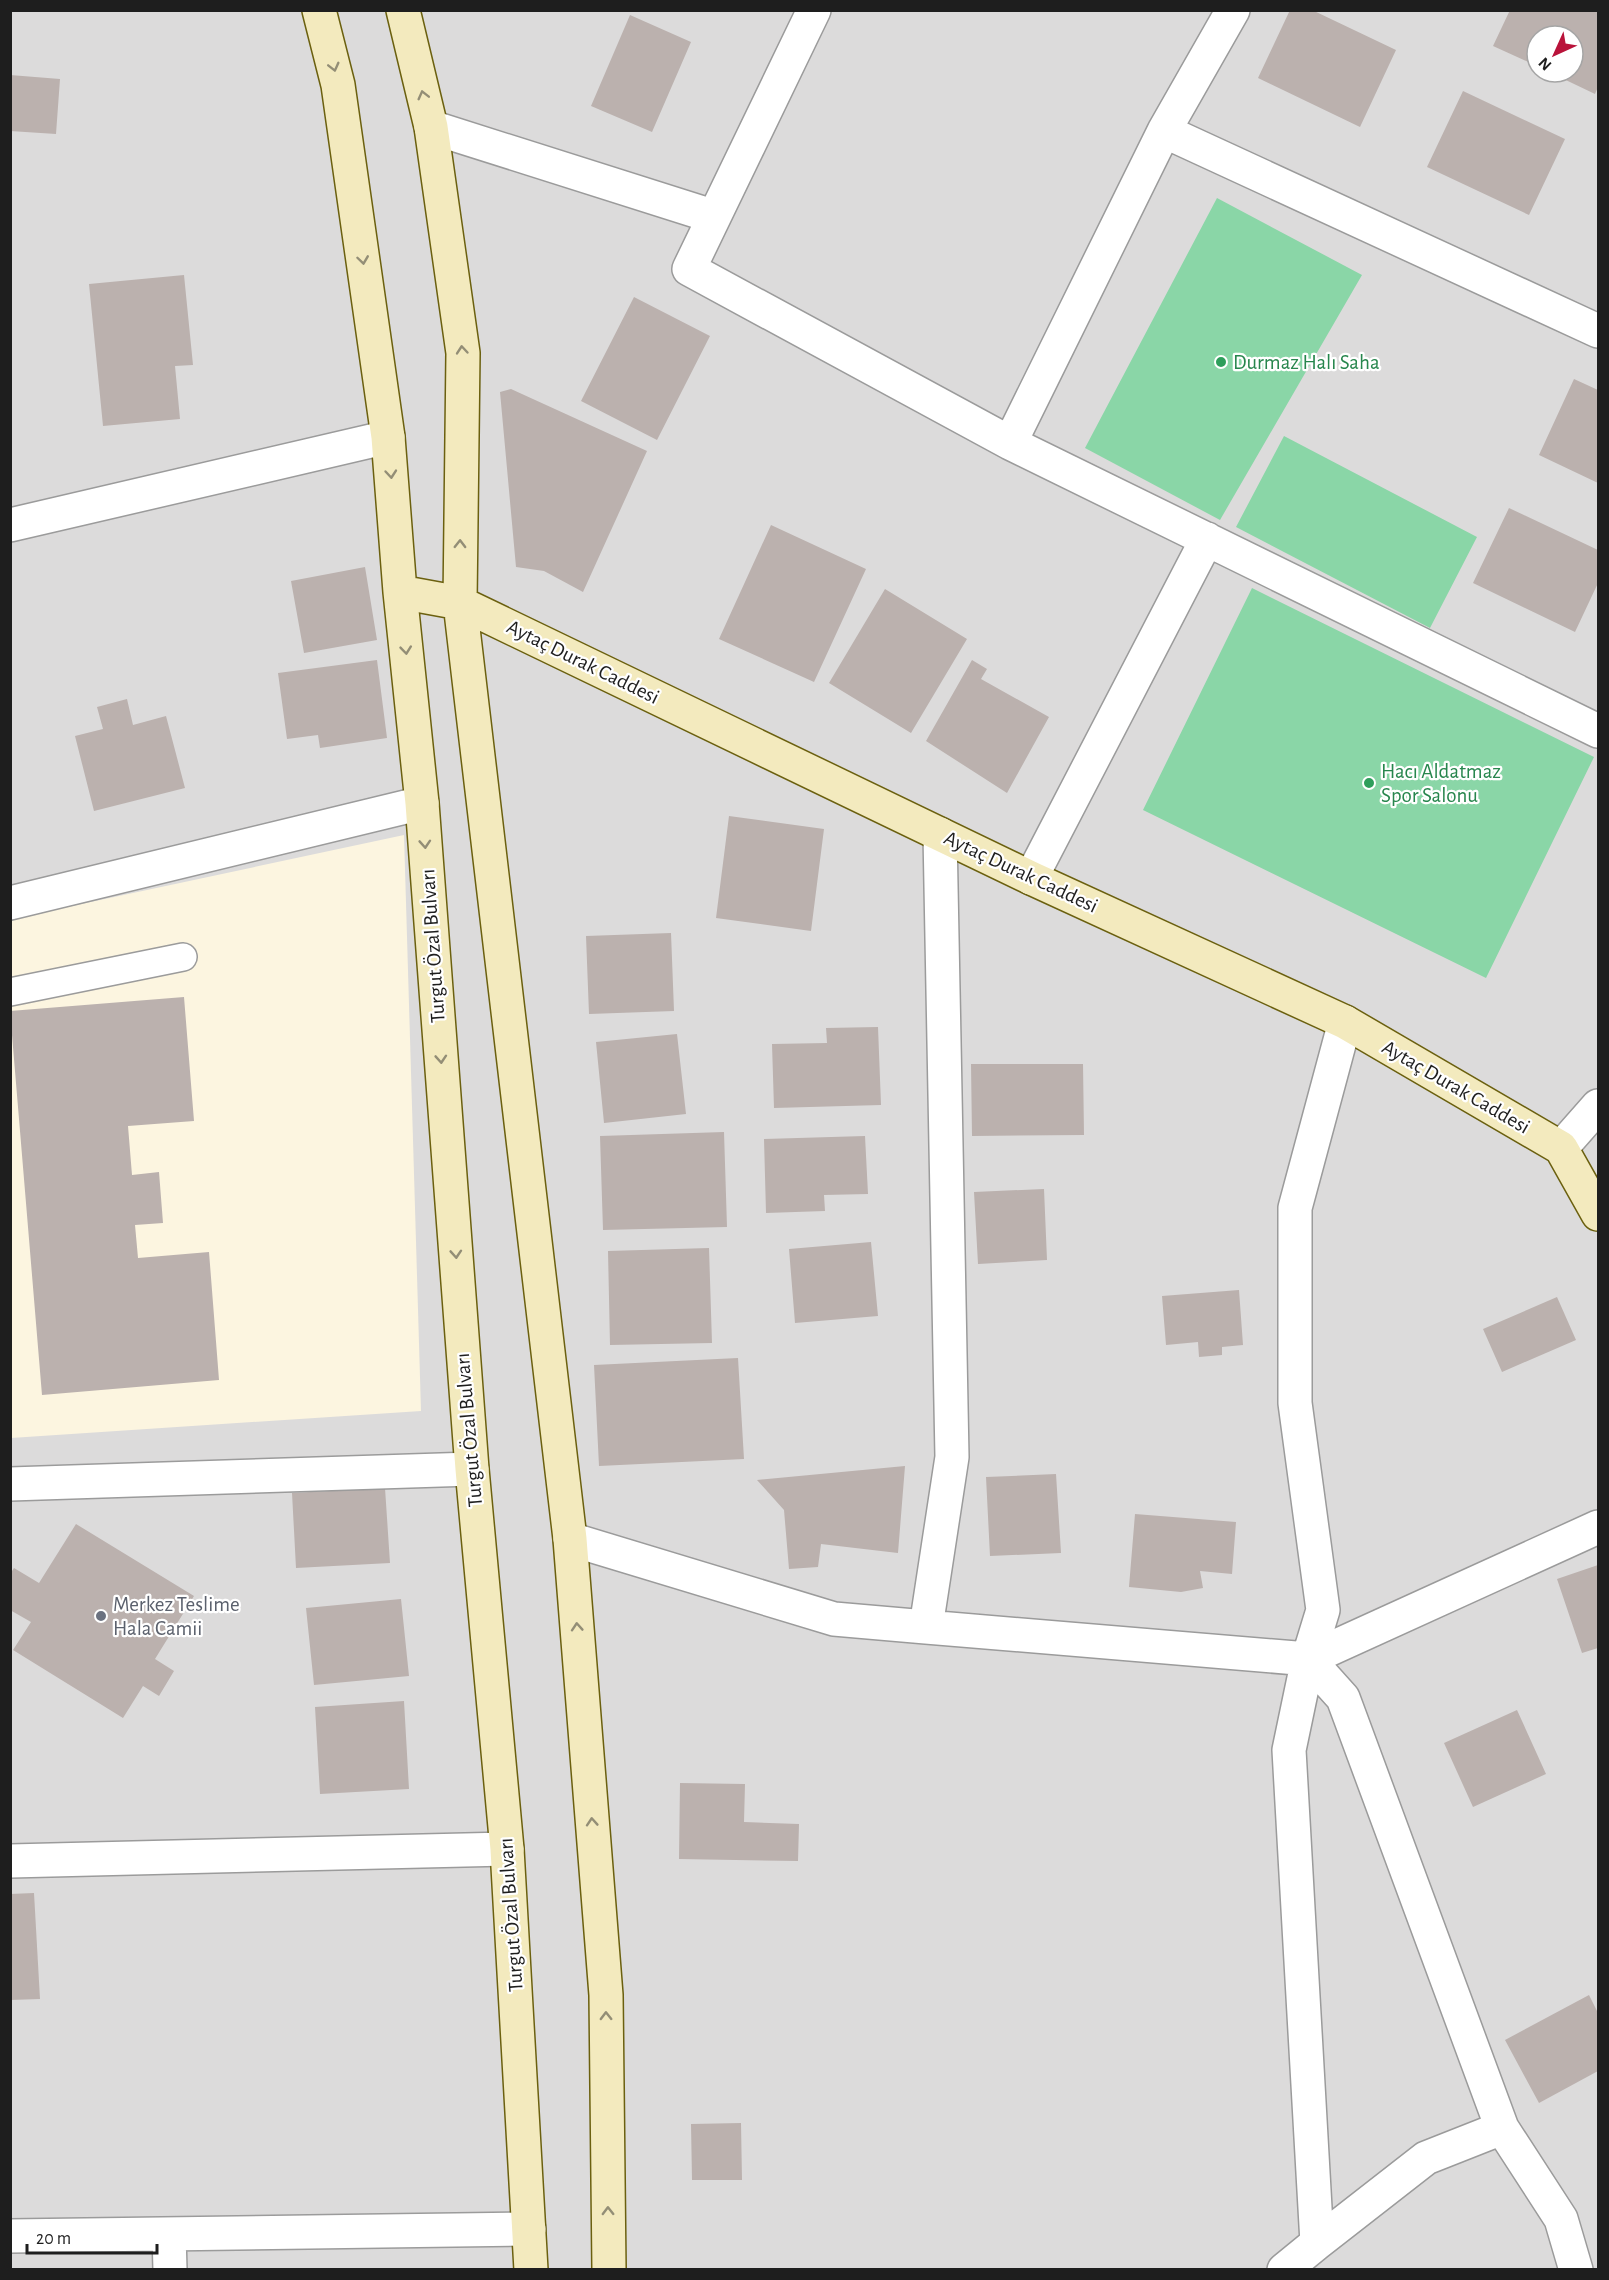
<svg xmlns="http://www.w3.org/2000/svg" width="1609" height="2280" font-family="'Alegreya Sans',sans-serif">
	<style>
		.residential { fill: #dcdbdb; fill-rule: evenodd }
		.education { fill: #fcf5e0 }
		.pitch { fill: #8ad6a7 }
		.building { fill: #bbb1ae }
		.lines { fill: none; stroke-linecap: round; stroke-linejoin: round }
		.lane-casing { stroke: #9b9b9b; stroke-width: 30 }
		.street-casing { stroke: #9b9b9b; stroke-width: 36 }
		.secondary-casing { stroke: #6b600f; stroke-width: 36 }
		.lane { stroke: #fff; stroke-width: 27 }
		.street { stroke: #fff; stroke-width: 33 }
		.secondary { stroke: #f3eabe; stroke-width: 33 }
		.oneway { stroke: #938e76 }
		.leisure-dot { fill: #2e9e5b; stroke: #fff; stroke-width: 2 }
		.worship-dot { fill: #6b7280; stroke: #fff; stroke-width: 2 }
		.labels { text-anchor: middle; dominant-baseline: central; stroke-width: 4.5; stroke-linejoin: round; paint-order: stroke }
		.leisure-label { font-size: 21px; fill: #27864d; stroke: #fff; text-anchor: start }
		.street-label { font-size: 21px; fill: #1e1e1e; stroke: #fff }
		.worship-label { font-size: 21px; fill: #5b616d; stroke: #fff; text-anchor: start }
	</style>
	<rect width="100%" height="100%" fill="#eee9e5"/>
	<path class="residential" d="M11,11H1598V2269H11ZM1537,36H1573V72H1537Z"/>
	<path class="education" d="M404,835L421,1411L11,1438V919Z"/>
	<path class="pitch" d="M1217,198L1362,275L1220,520L1085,448Z
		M1284,436L1477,537L1430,628L1236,527Z
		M1252,588L1594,757L1486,978L1143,810Z"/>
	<path class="building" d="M1290,10H1312L1396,50L1360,127L1258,78Z
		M1510,10H1598V87L1595,94L1549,72H1573V36H1537V66L1493,46Z
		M630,15L691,42L652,132L591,106Z
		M10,75L60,79L56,134L10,131Z
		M1463,91L1565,139L1529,215L1427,167Z
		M184,275L193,365L175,366L180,419L103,426L89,284Z
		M634,297L710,336L657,440L581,401Z
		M1574,379L1598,390V483L1539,455Z
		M511,389L647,451L583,592L544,571L516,567L500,392Z
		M1509,508L1598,550V583L1575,632L1473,583Z
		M771,525L866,569L814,682L719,639Z
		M365,567L377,640L304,653L291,581Z
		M885,589L967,639L911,733L829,683Z
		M377,660L387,738L320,748L318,735L287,739L278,673Z
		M972,660L987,669L981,679L1049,717L1007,793L926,741Z
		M127,699L133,725L166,716L185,788L94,811L75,736L103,729L97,707Z
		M729,816L824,829L811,931L716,918Z
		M671,933L674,1011L589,1014L586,936Z
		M184,997L194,1121L128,1126L132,1175L159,1172L163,1223L135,1225L138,1258L209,1252L219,1380L42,1395L10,1011Z
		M878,1027L881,1105L774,1108L772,1044L827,1043L826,1028Z
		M677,1034L686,1114L604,1123L596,1042Z
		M971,1064H1083L1084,1135L972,1136Z
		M724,1132L727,1227L603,1230L600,1136Z
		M865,1136L868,1194L824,1195L825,1211L766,1213L764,1139Z
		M1044,1189L1047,1260L978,1264L974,1192Z
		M871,1242L878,1316L795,1323L789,1249Z
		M709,1248L712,1343L610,1345L608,1251Z
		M1239,1290L1243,1345L1222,1347V1355L1199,1357L1198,1342L1166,1345L1162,1296Z
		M1557,1297L1576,1340L1502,1372L1483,1329Z
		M738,1358L744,1459L599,1466L594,1365Z
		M905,1466L898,1553L821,1544L818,1567L789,1569L784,1510L757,1480Z
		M1056,1474L1061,1553L990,1556L986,1477Z
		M385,1488L390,1563L296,1568L292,1493Z
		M1135,1514L1236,1522L1232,1574L1200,1571L1203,1588L1181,1592L1129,1587Z
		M76,1524L194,1596L155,1659L174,1671L159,1696L143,1686L123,1718L13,1650L31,1622L10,1610V1574L14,1568L39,1583Z
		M1598,1565V1648L1582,1653L1557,1579Z
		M401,1599L409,1676L314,1685L306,1608Z
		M404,1701L409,1789L320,1794L315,1707Z
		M1517,1710L1546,1774L1473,1807L1444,1743Z
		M680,1783L745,1784L744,1822L799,1824L798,1861L679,1859Z
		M34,1893L40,1999L10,2000V1894Z
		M1589,1995L1598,2013V2071L1539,2103L1505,2040Z
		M741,2123L742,2180H692L691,2124Z"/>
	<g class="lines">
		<defs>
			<path id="lane" d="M10,992L183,957"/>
			<path id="street" d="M814,10L689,269L1010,443L1598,731
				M431,127L712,216
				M1164,131L1598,331
				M1010,443L1164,131L1233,10
				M10,525L388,437
				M1031,878L1207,539
				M10,903L422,803
				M1561,1148L1598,1106
				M10,1484L472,1469
				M570,1539L834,1619L926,1627L952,1457L940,834
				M926,1627L1308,1659L1598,1527
				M1308,1659L1343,1698L1502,2128L1561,2219L1576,2270
				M10,1861L507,1849
				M169,2234L170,2270
				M10,2236L529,2229
				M1317,2243L1426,2158L1502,2128
				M1284,2270L1317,2243L1289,1750L1308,1659L1323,1610L1295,1403V1208L1345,1022"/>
			<path id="secondary" d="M319,10L338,85L388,437L400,592L422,803L472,1469L507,1849L531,2270
				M403,10L431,127L463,353L460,603L570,1539L606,1995L609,2270
				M400,592L460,603L1031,878L1345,1022L1561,1148L1598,1214"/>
		</defs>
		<use href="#lane" class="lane-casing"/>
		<use href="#street" class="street-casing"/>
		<use href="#secondary" class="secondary-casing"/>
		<use href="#lane" class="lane"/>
		<use href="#street" class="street"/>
		<use href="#secondary" class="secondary"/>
	</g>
	<defs><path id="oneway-chevron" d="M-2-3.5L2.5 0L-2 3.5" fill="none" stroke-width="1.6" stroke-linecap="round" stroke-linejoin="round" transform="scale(1.5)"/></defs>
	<g class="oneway">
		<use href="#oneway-chevron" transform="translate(334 67) rotate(76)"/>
		<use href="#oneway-chevron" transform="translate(423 95) rotate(-104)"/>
		<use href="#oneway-chevron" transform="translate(363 260) rotate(82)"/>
		<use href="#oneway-chevron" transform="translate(462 350) rotate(-95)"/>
		<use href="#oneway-chevron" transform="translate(391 474) rotate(85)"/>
		<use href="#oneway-chevron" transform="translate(460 544) rotate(-89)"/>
		<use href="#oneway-chevron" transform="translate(406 650) rotate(84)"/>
		<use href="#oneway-chevron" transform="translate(425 844) rotate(86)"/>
		<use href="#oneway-chevron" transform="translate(441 1059) rotate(86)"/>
		<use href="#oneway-chevron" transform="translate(456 1254) rotate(86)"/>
		<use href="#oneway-chevron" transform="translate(577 1627) rotate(-94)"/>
		<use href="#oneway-chevron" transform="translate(592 1822) rotate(-94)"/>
		<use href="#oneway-chevron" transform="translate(606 2016) rotate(-91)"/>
		<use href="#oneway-chevron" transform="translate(608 2211) rotate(-91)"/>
	</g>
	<g class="leisure-dot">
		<circle cx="1221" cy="362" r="6"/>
		<circle cx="1369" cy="783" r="6"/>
	</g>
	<circle class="worship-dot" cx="101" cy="1616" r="6"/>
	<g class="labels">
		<g class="leisure-label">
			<text x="1233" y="362">Durmaz Halı Saha</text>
			<text x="1381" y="771">Hacı Aldatmaz<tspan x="1381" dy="24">Spor Salonu</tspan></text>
		</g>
		<g class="street-label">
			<text transform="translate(583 662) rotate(26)">Aytaç Durak Caddesi</text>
			<text transform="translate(1021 872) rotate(25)">Aytaç Durak Caddesi</text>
			<text transform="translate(433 946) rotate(-94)">Turgut Özal Bulvarı</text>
			<text transform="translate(1456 1087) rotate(30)">Aytaç Durak Caddesi</text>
			<text transform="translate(469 1430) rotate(-95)">Turgut Özal Bulvarı</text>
			<text transform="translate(511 1915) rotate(-94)">Turgut Özal Bulvarı</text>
		</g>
		<g class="worship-label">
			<text x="113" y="1604">Merkez Teslime<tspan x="113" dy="24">Hala Camii</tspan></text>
		</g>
	</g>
	<rect width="1609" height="2280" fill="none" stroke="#1e1e1e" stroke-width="24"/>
	<g transform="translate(1555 54) rotate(225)"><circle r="28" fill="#ffffff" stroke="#a5a5a5" stroke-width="1.5"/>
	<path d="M0-4.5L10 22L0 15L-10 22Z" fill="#b9133a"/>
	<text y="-9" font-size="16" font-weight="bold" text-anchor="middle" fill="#1e1e1e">N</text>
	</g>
	<path d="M27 2244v9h130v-9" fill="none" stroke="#1e1e1e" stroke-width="3"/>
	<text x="36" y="2244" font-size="18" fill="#1e1e1e" stroke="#ffffff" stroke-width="4.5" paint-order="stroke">20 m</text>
</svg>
